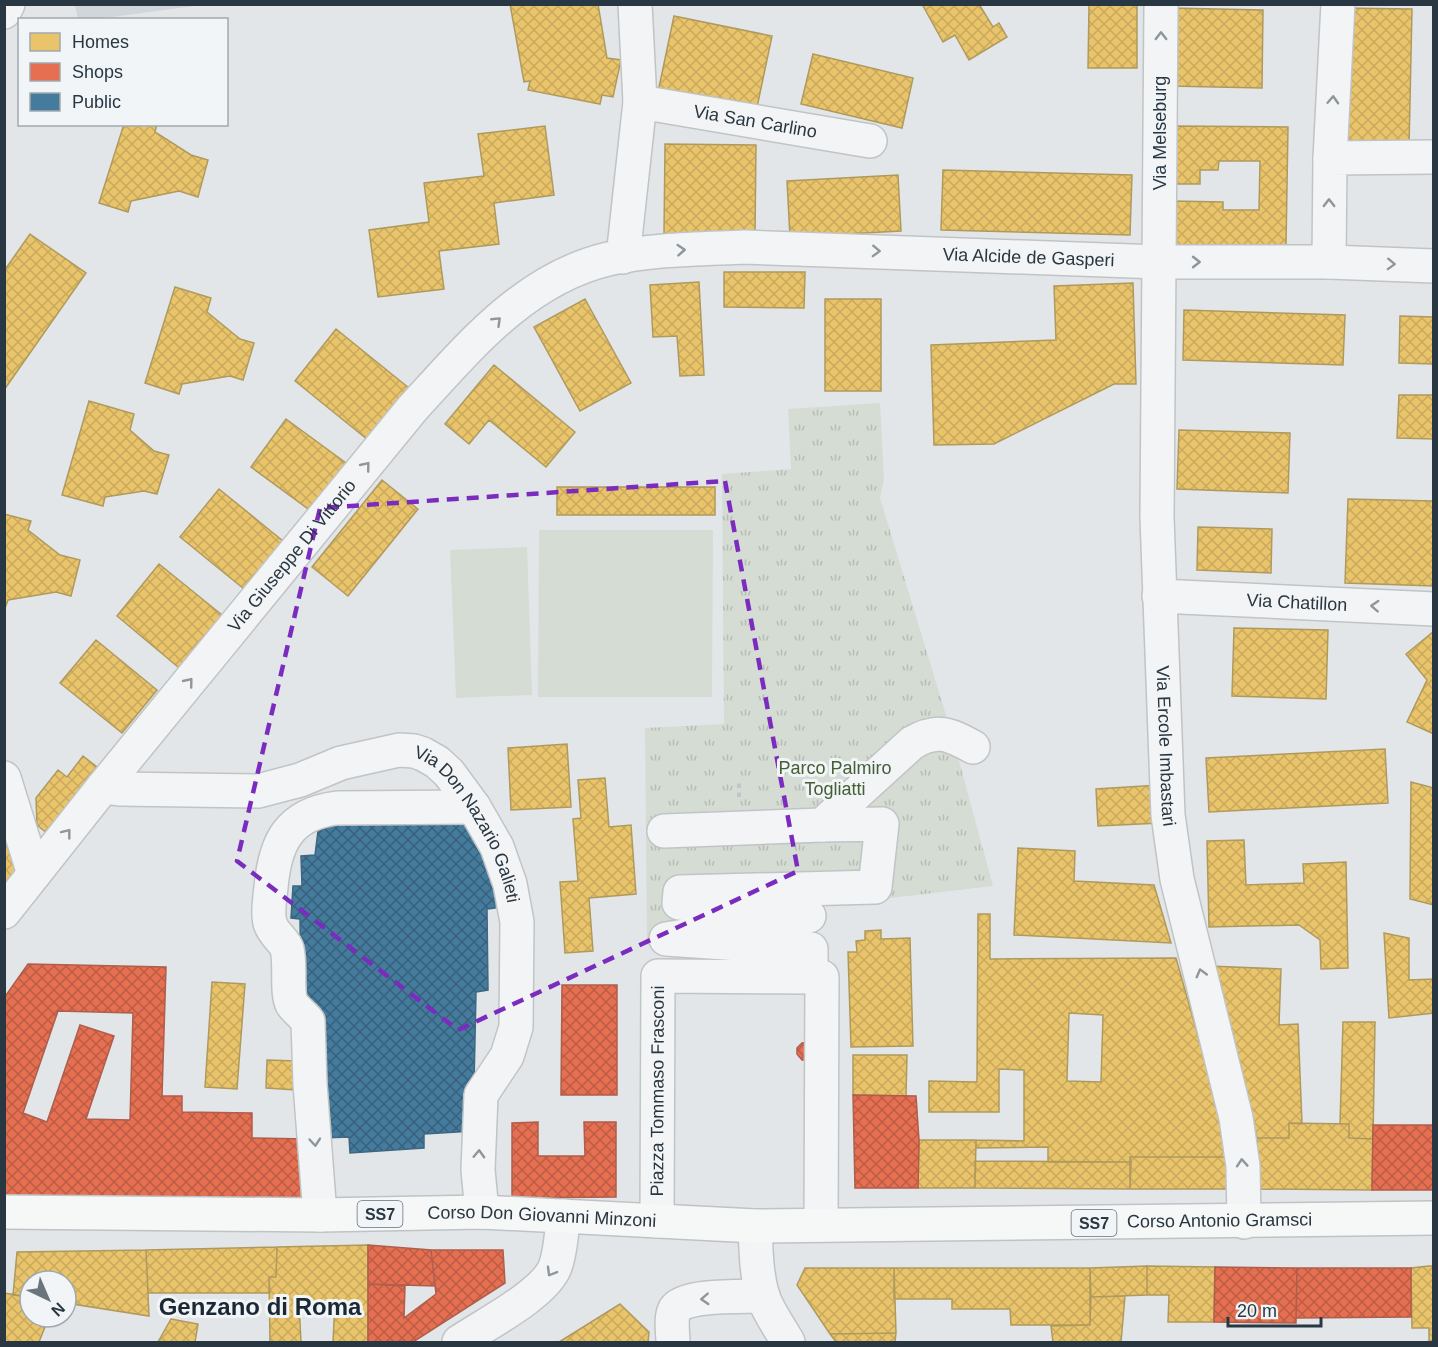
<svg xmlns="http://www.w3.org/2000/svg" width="1438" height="1347" font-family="Helvetica,sans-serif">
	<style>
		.built { fill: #d1d6db }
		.park { fill: url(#park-tufts) }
		.pitch { fill: #d5dcd3 }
		.homes { fill: url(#homes-cross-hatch); stroke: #af9a5e; stroke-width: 1.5; fill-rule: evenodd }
		.shops { fill: url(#shops-cross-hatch); stroke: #ae5e4c; stroke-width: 1.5; fill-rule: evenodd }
		.public { fill: url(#public-cross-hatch); stroke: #3d6782; stroke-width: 1.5 }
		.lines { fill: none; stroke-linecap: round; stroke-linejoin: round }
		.minor-casing { stroke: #c1c4c6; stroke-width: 36 }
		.major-casing { stroke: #bfc3c6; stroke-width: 36 }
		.path { stroke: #c2c6c8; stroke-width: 4; stroke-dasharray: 4.5 4.5; stroke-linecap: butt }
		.minor { stroke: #f2f4f5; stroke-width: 33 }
		.major { stroke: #f6f7f7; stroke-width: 33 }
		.oneway { stroke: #8e969c }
		.marked { fill: none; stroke: #7b2cbf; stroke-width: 4.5; stroke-dasharray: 12 8; stroke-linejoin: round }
		.labels { text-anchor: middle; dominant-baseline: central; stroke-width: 6; stroke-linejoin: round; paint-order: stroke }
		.shield { fill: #f1f5f7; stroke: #657078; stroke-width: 1.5 }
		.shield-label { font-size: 16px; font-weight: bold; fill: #293742 }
		.street-label { font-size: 18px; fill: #293742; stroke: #f1f5f7 }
		.park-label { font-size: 18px; fill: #455e36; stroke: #f1f5f7 }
		.district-label { font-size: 24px; font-weight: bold; fill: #1b2833; stroke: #f1f5f7 }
	</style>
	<defs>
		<pattern id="park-tufts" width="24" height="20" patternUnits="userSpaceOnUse" patternTransform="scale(1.5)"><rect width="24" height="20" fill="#d5dcd3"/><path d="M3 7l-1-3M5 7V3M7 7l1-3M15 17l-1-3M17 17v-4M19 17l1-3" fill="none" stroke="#b7bdb6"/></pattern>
		<pattern id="homes-cross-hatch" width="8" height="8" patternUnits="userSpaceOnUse" patternTransform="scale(1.5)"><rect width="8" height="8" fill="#e9c46a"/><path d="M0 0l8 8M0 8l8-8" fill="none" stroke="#c8a95d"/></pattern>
		<pattern id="shops-cross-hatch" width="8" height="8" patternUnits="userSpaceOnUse" patternTransform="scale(1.5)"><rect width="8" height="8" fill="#e76f51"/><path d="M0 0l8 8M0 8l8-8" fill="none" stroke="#bb5c45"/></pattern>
		<pattern id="public-cross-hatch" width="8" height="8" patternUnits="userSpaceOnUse" patternTransform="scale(1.5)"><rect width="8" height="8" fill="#457b9d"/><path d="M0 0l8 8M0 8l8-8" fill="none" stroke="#37607b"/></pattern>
	</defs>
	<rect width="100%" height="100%" fill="#e3e6e8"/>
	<path class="built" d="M75,5V4L201,5L91,20L78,19Z"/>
	<path class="park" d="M880,403L884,479L880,498L952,735L993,886L814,907V943L647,945L645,728L724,724L722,474L791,469L788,409Z"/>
	<path class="pitch" d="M539,530H713L712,697H538Z
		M527,547L532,695L456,698L450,550Z"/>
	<path class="homes" d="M510,4H598L607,58L621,60L613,97L602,95L600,104L528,90L530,81L524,82Z
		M922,4H979L993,27L999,23L1007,37L969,60L955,35L943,42Z
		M1137,4V68H1088L1089,5Z
		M1170,8L1263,10L1262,88L1169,86Z
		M1342,8L1412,9L1409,148L1338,146Z
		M674,16L772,36L756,112L658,92Z
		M813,54L913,78L902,128L801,104Z
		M124,124H157L155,132L191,155L208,160L198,197L179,191L131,201L128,212L99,203Z
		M545,126L554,195L494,203L499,244L439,251L444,289L378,297L369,230L429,222L424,183L484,176L478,134Z
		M1175,126L1288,127L1286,247L1172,246L1173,201L1223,202V210H1259L1260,161H1219L1218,170H1200V184H1174Z
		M665,144L756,145L755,234H664Z
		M943,170L1132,175L1130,235L941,230Z
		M898,175L901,231L790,237L787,181Z
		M30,234L86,273L4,390V271Z
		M724,272H805L804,308L724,307Z
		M699,282L704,375L680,376L677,336L653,337L650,285Z
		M1133,283L1136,384H1114L994,444L934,445L931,345L1056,340L1054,286Z
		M175,287L211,298L207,312L240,339L254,343L243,380L230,376L182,384L179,394L145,383Z
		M585,299L631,383L580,411L534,327Z
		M825,299H881V391H825Z
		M1184,310L1345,315L1343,365L1183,360Z
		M1400,316L1434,317V364L1399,363Z
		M336,329L409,388L368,440L295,381Z
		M494,365L575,432L546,467L489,420L469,444L445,424Z
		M1399,395H1434V439L1397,438Z
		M89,401L134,414L130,430L154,451L169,455L157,494L144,491L105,497L103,506L62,495Z
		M286,419L350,466L315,514L251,467Z
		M1179,430L1290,433L1288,493L1177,489Z
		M382,480L418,509L348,596L312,567Z
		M557,487H715V515H557Z
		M219,489L288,545L249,593L180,537Z
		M1348,499L1434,501V586L1345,583Z
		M4,514L31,521L28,530L60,555L80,560L71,596L56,592L8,600L4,611Z
		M1198,527L1272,529L1271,573L1197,570Z
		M159,564L227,619L184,672L117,616Z
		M1234,628L1328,630L1326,699L1232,696Z
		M1434,631V734L1407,722L1427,680L1406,654Z
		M96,640L157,690L122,733L60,683Z
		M567,744L571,807L511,810L508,748Z
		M1385,749L1388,803L1209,812L1206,758Z
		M83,756L106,774L55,840L37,825L36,798L58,770L67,777Z
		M605,778L609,827L631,825L636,894L589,898L593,951L565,953L560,882L578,881L573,819L581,818L578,780Z
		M1411,782L1434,788V905L1410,899Z
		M1159,785L1161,823L1098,826L1096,789Z
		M4,807L26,874L4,897Z
		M1244,840L1246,885L1304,883L1303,864L1346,862L1348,968L1321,969L1320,940L1299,925L1209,927L1207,841Z
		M1018,848L1075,851L1074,881L1154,885L1171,943L1014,935Z
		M978,914H990V959L1176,958L1232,1157H1130L1131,1162H1048V1147L976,1148V1140L1024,1141V1070L999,1069V1112H929V1081L977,1082ZM1069,1013L1103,1015L1101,1082L1067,1081Z
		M881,930V939L910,938L913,1046L851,1047L848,952H857L856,941L865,940V931Z
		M1384,933L1409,938V980L1434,979V1013L1389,1018Z
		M1209,966L1281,969L1279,1025L1298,1024L1302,1124L1289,1123V1138H1257Z
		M212,982L245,984L237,1089L205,1087Z
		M1343,1022H1375L1373,1139L1349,1138V1124H1340Z
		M853,1055H907L906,1096L853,1095Z
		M267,1060L297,1061L296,1090L266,1088Z
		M1289,1123L1349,1124V1138L1373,1139L1372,1190L1256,1189L1257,1138H1289Z
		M919,1140H976L975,1188H918Z
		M1130,1157H1232V1189H1130Z
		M975,1161L1131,1162L1130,1189L975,1188Z
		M368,1245V1342H333L335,1300L299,1303L301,1342H270L269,1277H276L277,1247Z
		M277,1247L276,1277H269L270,1293H148L146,1250Z
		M146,1250L149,1316L66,1303V1281H30V1297L13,1295L17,1252Z
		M1147,1266L1215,1267L1214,1322H1168L1169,1295H1147Z
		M1147,1266V1295L1091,1297L1090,1268Z
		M1429,1266H1434V1341H1429V1328H1412L1411,1268Z
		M805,1268H894L896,1333L830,1334L797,1285Z
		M894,1268H1090V1325H1011L1010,1309H952V1299H894Z
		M4,1293L30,1297V1317H49L39,1342H4Z
		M1125,1296L1121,1342H1053L1051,1326L1090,1325L1091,1297Z
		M620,1304L649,1332L648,1342H559Z
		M171,1319L198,1324L195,1342H158Z
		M896,1333L895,1342H836L830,1334Z"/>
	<path class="shops" d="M28,964L166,967L162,1096H182V1112L252,1113V1138L307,1139L305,1204L4,1197V998ZM58,1011L133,1013L130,1120L86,1119L114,1036L80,1025L47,1122L23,1113Z
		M562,985H617V1095H561Z
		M809,1042L810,1060H802L797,1054V1048L802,1043Z
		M853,1095L916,1096L919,1140L918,1188H855Z
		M538,1122V1156H585L584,1122H616V1197L512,1198V1123Z
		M1373,1125H1434V1190H1372Z
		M368,1245L431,1250L435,1286L368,1284Z
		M431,1250H503L505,1283L413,1342H368V1284L405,1286L404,1318L436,1294Z
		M1215,1267L1297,1268L1296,1323L1214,1322Z
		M1297,1268H1411V1317L1296,1318Z"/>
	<path class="public" d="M476,822L496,872L495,908L487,909L488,990L476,992L473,1131L424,1134V1148L350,1153L349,1137L323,1138L318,1003L301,1002L300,919L291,918L293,886H302L301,856L315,855L319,823Z"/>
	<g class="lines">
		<defs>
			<g id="minor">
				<path id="s1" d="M1161,4L1157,517L1168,815L1177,879L1236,1118L1243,1166L1244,1222"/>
				<path d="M4,12L8,4"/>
				<path id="s2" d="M640,102L870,141"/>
				<path d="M1330,158L1338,4"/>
				<path d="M623,257L640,102L635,4"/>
				<path d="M1329,262L1330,158L1434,157"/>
				<path id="s3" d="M1159,596L1434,609"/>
				<path d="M4,778L34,874"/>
				<path id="s4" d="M103,787L119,789L258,791L300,780L341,763L399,750L414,751L423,754L437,762L449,773L474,807L497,847L510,884L517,922L516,1027L507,1056L481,1095L478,1170L482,1212"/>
				<path d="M664,831L822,825L912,743C937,728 949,734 973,747"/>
				<path id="s5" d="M4,912L103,787L412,409C468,348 524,279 608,259C652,249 699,249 744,247L1159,262H1329L1434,266"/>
				<path d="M811,977V949L666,939L809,916L679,903L680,892L875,887L882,824L822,825"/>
				<path d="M320,1215L310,1084L308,1021C303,1015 296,1010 292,1004C286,993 291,963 287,949C285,941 273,934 270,923C267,912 270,898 271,887C275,842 289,814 337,808L474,807"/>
				<path id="s6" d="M657,1221L658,976L822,977L821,1225"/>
				<path d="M755,1226C756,1249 756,1274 763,1297C769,1313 780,1328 788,1342"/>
				<path d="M459,1342C484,1325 544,1295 555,1267C561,1252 561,1232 564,1216"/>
				<path d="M673,1342C673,1333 670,1318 675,1309C685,1294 745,1297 763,1296"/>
			</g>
			<g id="major">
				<path id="s7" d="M4,1212L320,1215L482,1212L755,1226L1434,1218"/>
			</g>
		</defs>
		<use href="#minor" class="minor-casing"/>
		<use href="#major" class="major-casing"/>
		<path class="path" d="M739,797V783"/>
		<use href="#minor" class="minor"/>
		<use href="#major" class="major"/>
	</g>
	<defs><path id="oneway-chevron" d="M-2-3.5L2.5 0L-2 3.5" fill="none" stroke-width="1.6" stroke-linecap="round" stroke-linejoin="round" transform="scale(1.5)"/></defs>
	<g class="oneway">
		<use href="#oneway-chevron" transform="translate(1161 36) rotate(-90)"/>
		<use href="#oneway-chevron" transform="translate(1333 100) rotate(-87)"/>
		<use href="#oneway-chevron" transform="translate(1329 203) rotate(-90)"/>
		<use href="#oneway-chevron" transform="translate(681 250) rotate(-4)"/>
		<use href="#oneway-chevron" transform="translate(876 251) rotate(2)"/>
		<use href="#oneway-chevron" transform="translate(1196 262)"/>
		<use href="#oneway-chevron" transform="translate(1391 264) rotate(2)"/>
		<use href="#oneway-chevron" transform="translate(497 321) rotate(-44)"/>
		<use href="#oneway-chevron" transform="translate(366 466) rotate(-51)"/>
		<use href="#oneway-chevron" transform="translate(1375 606) rotate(-177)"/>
		<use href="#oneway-chevron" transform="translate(189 682) rotate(-51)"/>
		<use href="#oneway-chevron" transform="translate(67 833) rotate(-52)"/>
		<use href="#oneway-chevron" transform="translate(1201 973) rotate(-105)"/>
		<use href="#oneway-chevron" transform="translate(315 1142) rotate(85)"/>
		<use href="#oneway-chevron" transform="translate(479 1154) rotate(-88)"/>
		<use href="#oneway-chevron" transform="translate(1242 1163) rotate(-94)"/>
		<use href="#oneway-chevron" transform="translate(551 1272) rotate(120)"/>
		<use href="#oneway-chevron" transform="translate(705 1299) rotate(177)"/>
	</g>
	<path class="marked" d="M725,481L798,871L458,1030L237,861L320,508Z"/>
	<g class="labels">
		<g class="shield">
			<rect x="357.5" y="1201" width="45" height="26" rx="4.5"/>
			<rect x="1071.5" y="1210" width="45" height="26" rx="4.5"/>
		</g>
		<g class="shield-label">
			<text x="380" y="1214">SS7</text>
			<text x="1094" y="1223">SS7</text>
		</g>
		<g class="street-label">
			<text stroke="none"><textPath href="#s2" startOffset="117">Via San Carlino</textPath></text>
			<text transform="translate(1160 133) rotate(-90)">Via Melseburg</text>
			<text stroke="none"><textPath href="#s5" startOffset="1320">Via Alcide de Gasperi</textPath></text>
			<text stroke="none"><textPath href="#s5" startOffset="458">Via Giuseppe Di Vittorio</textPath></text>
			<text stroke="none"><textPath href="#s3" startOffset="138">Via Chatillon</textPath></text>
			<text stroke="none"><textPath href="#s1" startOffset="742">Via Ercole Imbastari</textPath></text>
			<text stroke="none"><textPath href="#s4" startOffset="412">Via Don Nazario Galieti</textPath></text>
			<text stroke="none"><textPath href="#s6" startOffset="130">Piazza Tommaso Frasconi</textPath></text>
			<text stroke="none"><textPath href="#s7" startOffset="538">Corso Don Giovanni Minzoni</textPath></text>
			<text stroke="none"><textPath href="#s7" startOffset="1216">Corso Antonio Gramsci</textPath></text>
		</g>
		<g class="park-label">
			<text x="835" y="768">Parco Palmiro<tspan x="835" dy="21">Togliatti</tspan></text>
		</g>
		<g class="district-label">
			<text x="260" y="1306">Genzano di Roma</text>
		</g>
	</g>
	<rect width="1438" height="1347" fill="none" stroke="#293742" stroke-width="12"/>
	<rect x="18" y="18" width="210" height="108" fill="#f1f5f7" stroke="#a1a9af" stroke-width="1.5"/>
	<rect x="30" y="33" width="30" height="18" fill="#e9c46a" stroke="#a1a9af" stroke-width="1.5"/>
	<text x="72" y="48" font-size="18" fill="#293742">Homes</text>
	<rect x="30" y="63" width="30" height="18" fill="#e76f51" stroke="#a1a9af" stroke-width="1.5"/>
	<text x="72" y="78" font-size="18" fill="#293742">Shops</text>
	<rect x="30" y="93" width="30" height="18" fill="#457b9d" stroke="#a1a9af" stroke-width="1.5"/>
	<text x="72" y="108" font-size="18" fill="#293742">Public</text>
	<g transform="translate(48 1299) rotate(136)"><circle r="28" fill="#f1f5f7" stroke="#a1a9af" stroke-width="1.5"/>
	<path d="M0-4.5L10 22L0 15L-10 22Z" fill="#6a747c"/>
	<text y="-9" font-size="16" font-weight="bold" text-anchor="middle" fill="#293742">N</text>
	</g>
	<path d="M1228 1317v9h93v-9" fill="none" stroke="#293742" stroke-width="3"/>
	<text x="1237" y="1317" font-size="18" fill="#293742" stroke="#f1f5f7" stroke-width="4.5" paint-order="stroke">20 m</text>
</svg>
